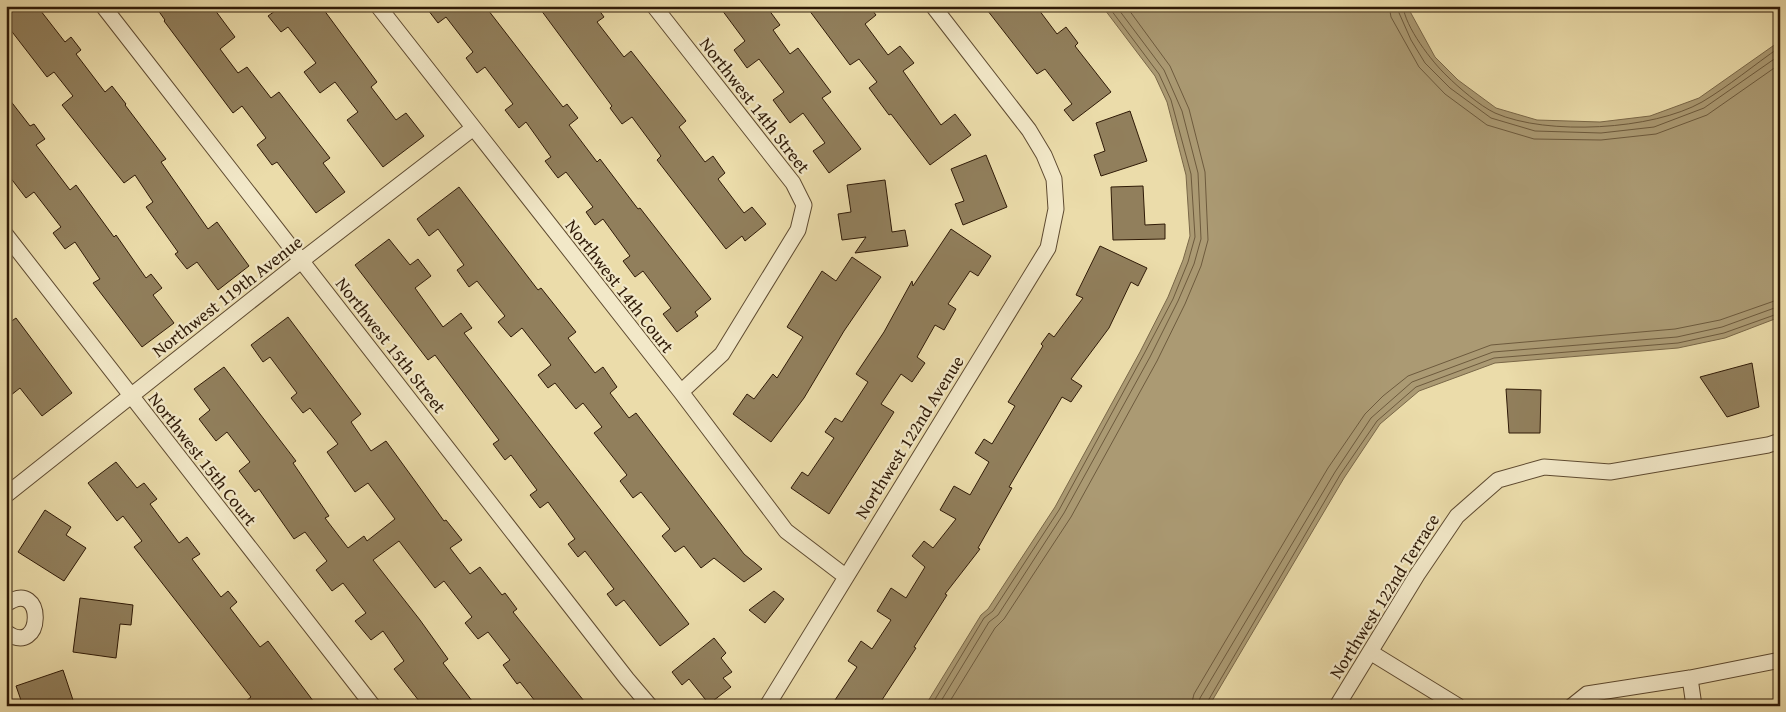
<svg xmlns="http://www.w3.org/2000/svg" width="1786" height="712" font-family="'Gentium Book Plus',serif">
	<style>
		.water { fill: #ab9a73; stroke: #796748 }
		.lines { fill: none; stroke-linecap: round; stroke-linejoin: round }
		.shore { stroke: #6d5a3d; stroke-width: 1 }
		.building { fill: #917f5c; stroke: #2f1a07 }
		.street-casing { stroke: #5e4a30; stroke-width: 17 }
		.street { stroke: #f2e8c8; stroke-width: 15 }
		.labels { text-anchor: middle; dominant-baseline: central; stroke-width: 4.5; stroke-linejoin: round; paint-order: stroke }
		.street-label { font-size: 18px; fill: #2f1a07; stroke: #f2e8c8 }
	</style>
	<rect width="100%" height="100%" fill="#ebdcaa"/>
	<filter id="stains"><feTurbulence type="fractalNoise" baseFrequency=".004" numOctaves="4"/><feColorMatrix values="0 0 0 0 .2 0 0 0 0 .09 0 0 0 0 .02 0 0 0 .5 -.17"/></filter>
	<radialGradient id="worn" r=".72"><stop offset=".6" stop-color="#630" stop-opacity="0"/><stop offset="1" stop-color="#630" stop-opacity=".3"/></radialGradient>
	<path class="water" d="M1102,6H1407L1435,57L1458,80L1496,108L1537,120L1600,122L1650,116L1699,98L1780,41V317L1725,338L1678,348L1495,363L1419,391L1380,424L1344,478L1209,706H925L981,615L988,609L1055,507L1140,352L1168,297L1183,260L1190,236L1186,175L1167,102L1155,76Z"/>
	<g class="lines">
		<path class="shore" d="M1389,6L1391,17L1419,67L1445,94L1487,125L1534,139L1601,140L1656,134L1707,115L1780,64
			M1396,6L1411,40L1425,63L1450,88L1491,118L1535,131L1601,133L1654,127L1704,108L1780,55
			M1403,6C1405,27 1432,62 1447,76C1458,87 1480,106 1495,113C1547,136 1653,130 1702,102C1729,86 1754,65 1780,47
			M931,706L984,618L993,611L1059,510L1144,354L1173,299L1188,262L1195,237L1191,174L1171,100L1159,74L1108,6
			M938,706L989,622L998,615L1064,513L1150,357L1178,301L1194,264L1201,239L1198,173L1182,111L1164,70L1116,6
			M947,706L995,628L1004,619L1071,517L1157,361L1185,304L1201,266L1208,240L1205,172L1189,109L1170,66L1126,6
			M1191,706L1194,694L1328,468L1365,414L1383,396L1408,376L1491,345L1675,329L1720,320L1780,299
			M1198,706L1200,698L1335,472L1371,418L1412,382L1493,352L1677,337L1722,327L1780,306
			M1205,706L1340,475L1377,421L1416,387L1494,358L1678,343L1724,333L1780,313"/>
	</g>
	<path class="building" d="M6,6H37L65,42L71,37L81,50L76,54L105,92L112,86L126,104L125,105L166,159L161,162L208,229L217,222L249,266L218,290L197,262L187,269L175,254L178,252L146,207L153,202L135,175L124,183L62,105L73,96L54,72L47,77L6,24Z
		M155,6H212L235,37L220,49L238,73L247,67L271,98L279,92L330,158L323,163L345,192L316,213L277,162L272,165L257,145L266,138L242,106L233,113L164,21L165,20Z
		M282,6H321L377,82L371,87L396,120L406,113L424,136L383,167L347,120L358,112L335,82L320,93L304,72L316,63L288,27L281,32L268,16Z
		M425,6H485L563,107L567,104L578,118L569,125L597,162L600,159L638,209L640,208L711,299L695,312L698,316L677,332L663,314L671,308L643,271L635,277L623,261L630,256L603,219L595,225L586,212L593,207L566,172L558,178L545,161L551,157L526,122L519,128L505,110L513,104L485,67L477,73L466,58L473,52L446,17L438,23Z
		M538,6H596L604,17L597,22L624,57L631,51L686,121L679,127L705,162L713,156L725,173L718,179L744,213L752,207L766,224L745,241L742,236L726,249L657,160L661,156L632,117L622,124L610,108L612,106Z
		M719,6H766L780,25L773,30L790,54L798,48L831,92L822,98L861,149L829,173L813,151L825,143L803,113L790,123L773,100L784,92L759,59L747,68L734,50L745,41Z
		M806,6H869L876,15L865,24L888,55L900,46L914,63L903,71L941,125L955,114L971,135L930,165L891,114L889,115L869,88L877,82L859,59L850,65Z
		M984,6H1036L1057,34L1066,27L1078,43L1075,46L1111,92L1073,121L1064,110L1072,104L1045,69L1037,74Z
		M6,95L30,126L34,124L45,139L36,145L70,190L76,185L114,237L116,235L146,278L151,274L162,288L153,295L174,323L142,347L93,283L100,279L75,242L65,249L53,233L61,227L34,192L26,198L6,172Z
		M1130,111L1147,161L1101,176L1094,155L1105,151L1096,123Z
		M986,155L1007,207L963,225L955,204L964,201L951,169Z
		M885,180L892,232L905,230L908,246L855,253L866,237L842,240L838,214L851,212L847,185Z
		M1143,186L1145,225L1165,224V239L1113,240L1111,187Z
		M459,187L538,290L541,288L576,332L568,338L595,373L603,367L617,387L610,393L629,418L636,413L744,554L762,569L744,582L714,558L701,568L684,546L675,552L662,536L670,529L641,492L633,498L620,481L627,475L594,433L602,427L583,403L576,409L555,383L548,388L538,375L551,365L522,328L511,337L498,322L505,316L477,281L469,287L457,270L464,265L438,229L429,236L417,219Z
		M951,229L991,256L978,276L970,271L948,304L956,309L944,330L935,325L917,357L925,363L912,382L901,374L881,404L894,412L829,514L791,488L802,472L808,476L834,438L825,432L835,418L842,422L868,382L856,374L884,332L912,281L913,286Z
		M389,239L410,265L418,259L431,276L415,288L443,327L461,313L472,328L464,333L689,624L660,646L624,600L616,606L607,594L614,589L585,551L578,557L568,544L575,539L548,502L540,508L530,495L537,490L511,455L505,460L493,444L499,440L435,355L428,360L355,265Z
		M1100,246L1147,268L1138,286L1131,282L1109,328L1071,379L1082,386L1071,402L1062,397L1009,487L1012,488L978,548L980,549L945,594L947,595L914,647L916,648L878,706H831L857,667L848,661L861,641L872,649L891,620L877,611L891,588L906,598L925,567L912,556L924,541L933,548L956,519L940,510L954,486L970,495L989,462L975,453L984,439L992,444L1015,406L1008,402L1043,346L1041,344L1049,333L1054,337L1083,298L1076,295Z
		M852,257L881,277L844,331L804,398L771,442L733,414L747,394L754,399L773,374L777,378L803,337L787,327L822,271L836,281Z
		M288,317L361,414L351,422L371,451L386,441L444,521L446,520L462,540L450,548L470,574L480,567L502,595L505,593L517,609L513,612L588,706H539L520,682L517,684L503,665L510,660L488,632L478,639L465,623L472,617L444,581L435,588L399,541L373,560L420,620L448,659L443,663L476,706H423L394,669L404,661L383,631L371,640L355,621L366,613L343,583L332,591L316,570L327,561L305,532L294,539L259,489L255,492L239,471L250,462L227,432L216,441L199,419L210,410L194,389L224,367L296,461L293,463L329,516L325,518L348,548L364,536L367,541L395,519L368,483L355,492L327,452L338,444L310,408L303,413L291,398L297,393L270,357L263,362L251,345Z
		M16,318L72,393L42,416L20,388L6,399V325Z
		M1752,363L1759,407L1727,417L1700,377Z
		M1506,389L1541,390L1540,433H1509Z
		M116,462L137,488L144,483L157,499L150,504L179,543L187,537L200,554L192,559L221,597L228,591L237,602L230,608L260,647L268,641L317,706H240L251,697L134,547L142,541L123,516L117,521L88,483Z
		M45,510L71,527L66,535L86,548L64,581L18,552Z
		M774,591L784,599L765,623L749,610Z
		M80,598L133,605L131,625L120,624L116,658L73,652Z
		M714,638L726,653L721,658L732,672L723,678L731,687L709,704L689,679L682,685L672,672Z
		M63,670L75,706H23L16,686Z"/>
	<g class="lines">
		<defs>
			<path id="street" d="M103,6L627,679L650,706
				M378,6L681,392L786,531L845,576
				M654,6L793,183L804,205L798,230L722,354L681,392
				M6,235L373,706
				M6,495L301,261L472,129
				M6,604C46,576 44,660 6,632
				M1370,652L1458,706
				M1690,678L1694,706
				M767,706L1048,248L1056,209L1054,179L1044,155L1029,130L933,6
				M1337,706L1417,575L1457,516L1498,480L1544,467L1610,472L1768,445L1780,441
				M1572,706L1587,694L1690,678L1780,660"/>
		</defs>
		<use href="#street" class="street-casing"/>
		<use href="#street" class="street"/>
	</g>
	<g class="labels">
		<g class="street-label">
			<text transform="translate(755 105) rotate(52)">Northwest 14th Street</text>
			<text transform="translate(620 286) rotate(52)">Northwest 14th Court</text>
			<text transform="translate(227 296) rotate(-38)">Northwest 119th Avenue</text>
			<text transform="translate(391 345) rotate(52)">Northwest 15th Street</text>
			<text transform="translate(909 437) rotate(-58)">Northwest 122nd Avenue</text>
			<text transform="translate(203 459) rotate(52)">Northwest 15th Court</text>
			<text transform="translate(1384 596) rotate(-58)">Northwest 122nd Terrace</text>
		</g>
	</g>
	<rect width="1786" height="712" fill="none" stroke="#ebdcaa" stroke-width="25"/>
	<rect x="8" y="8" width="1771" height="697" fill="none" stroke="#2f1a07" stroke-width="2.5"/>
	<rect x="12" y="12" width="1761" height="687" fill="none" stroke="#2f1a07"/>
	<rect width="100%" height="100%" filter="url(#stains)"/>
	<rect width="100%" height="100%" fill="url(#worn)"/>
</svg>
